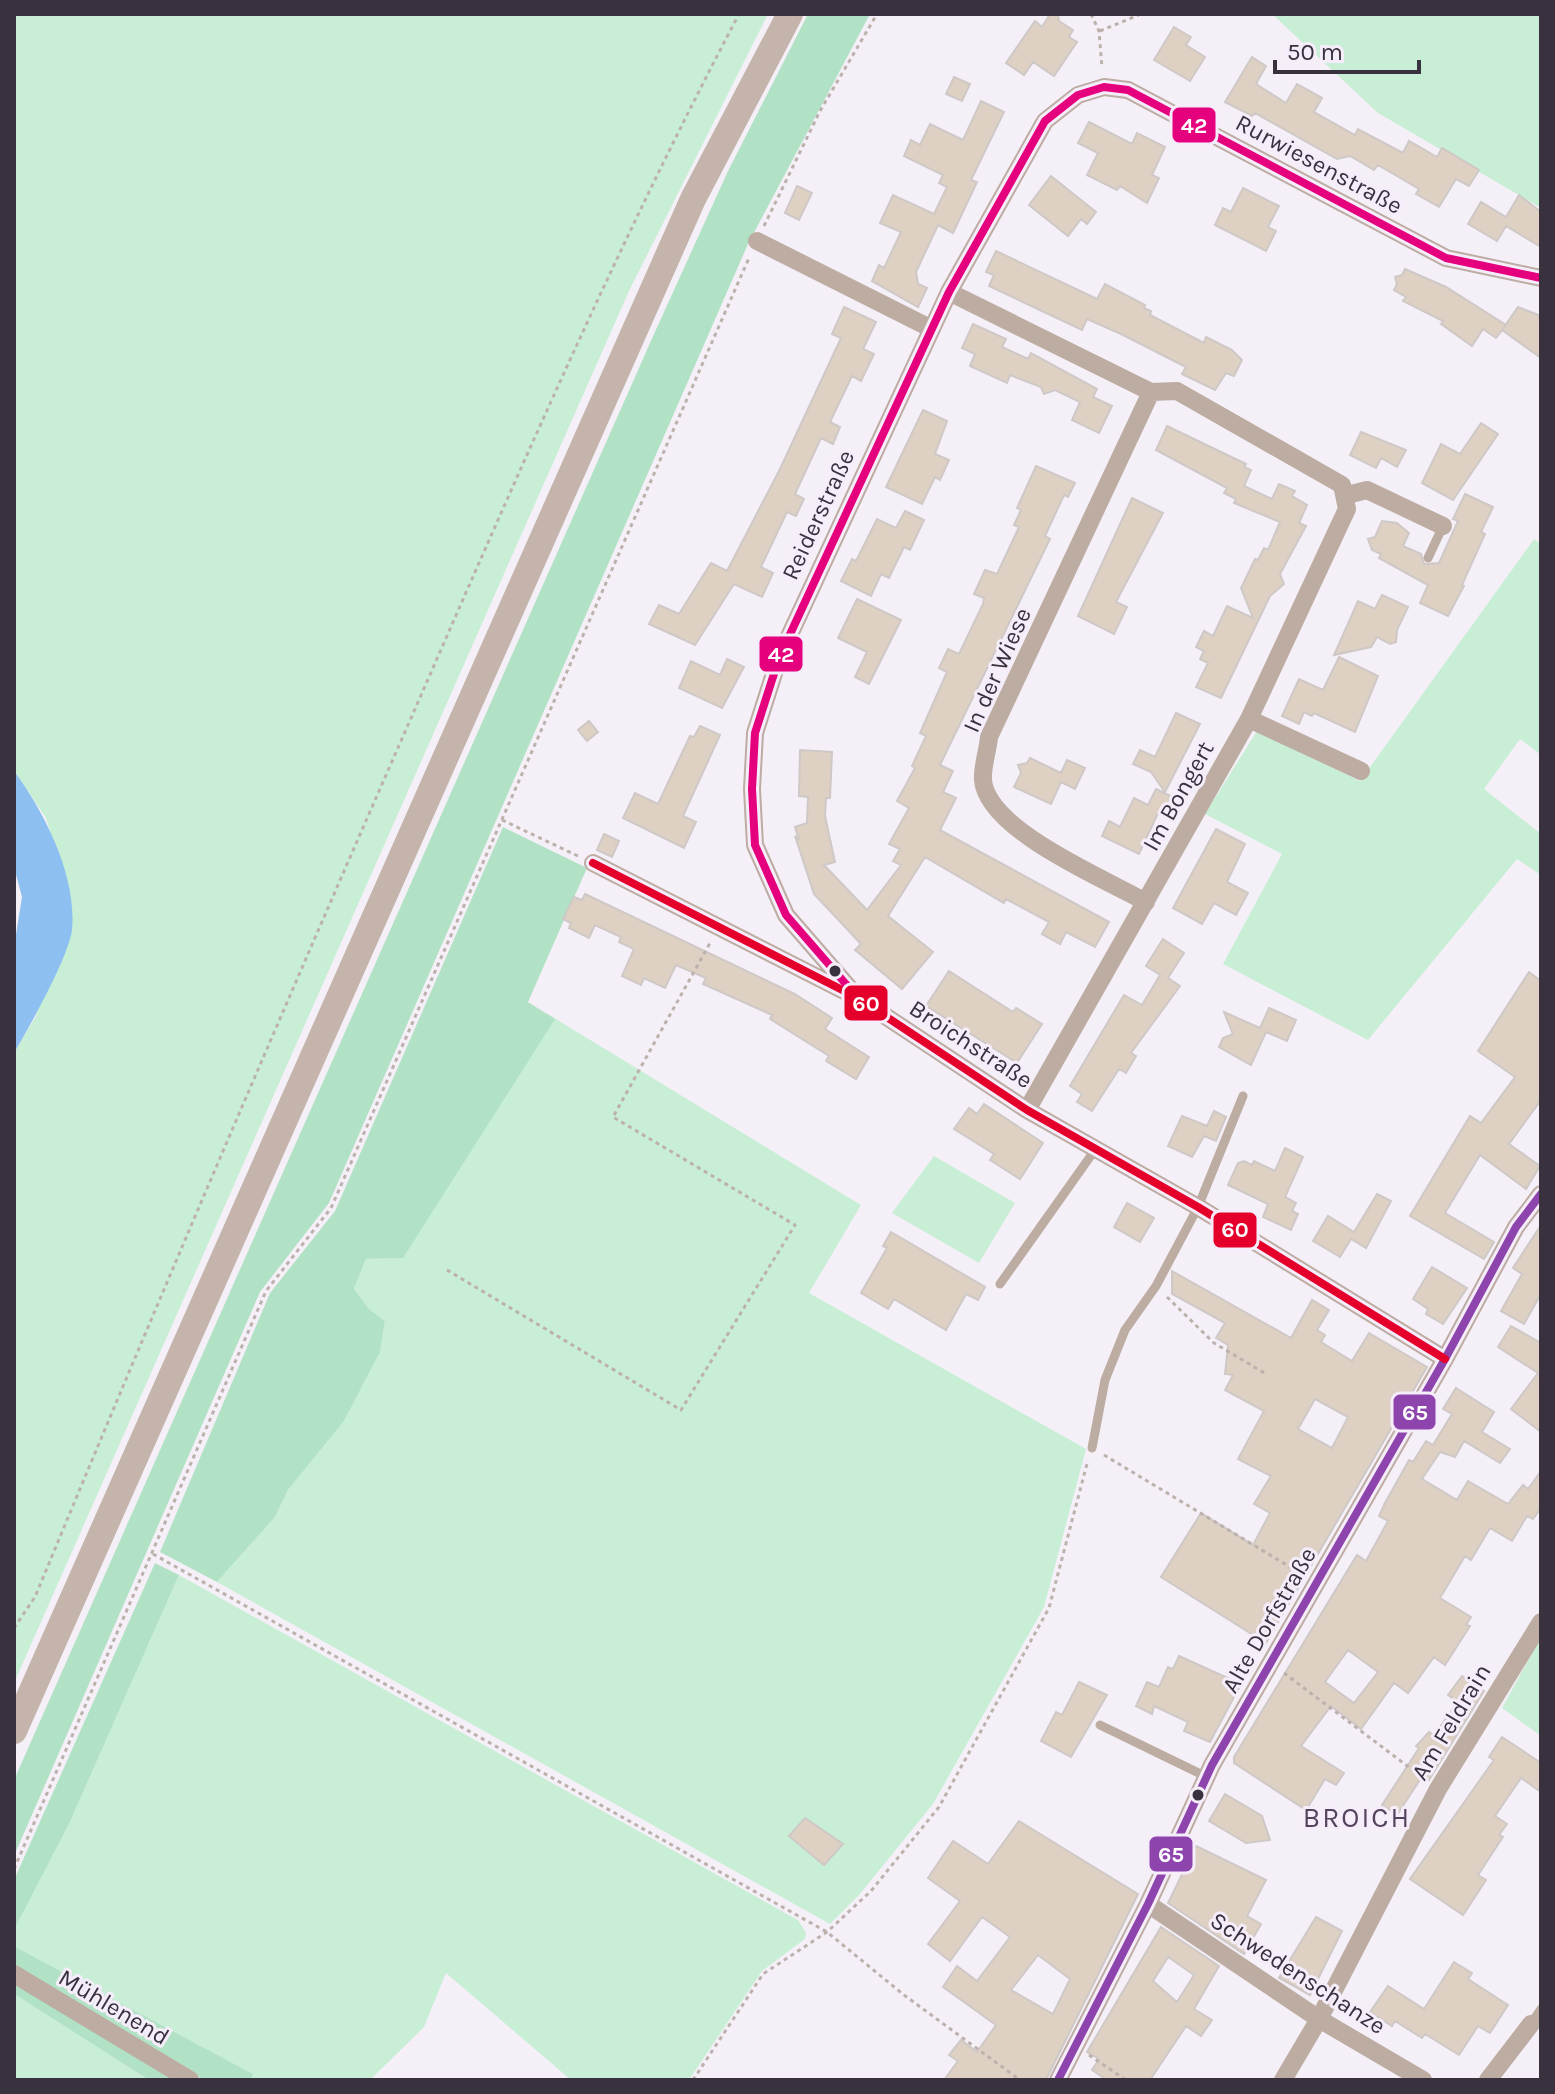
<svg xmlns="http://www.w3.org/2000/svg" width="1555" height="2094" font-family="Karla,sans-serif">
	<style>
		.green { fill: #c8eed6 }
		.forest { fill: #b2e2c5 }
		.water { fill: #8dbff1 }
		.building { fill: #ded1c4; stroke: #cec8c6; stroke-width: 2; fill-rule: evenodd }
		.lines { fill: none; stroke-linecap: round; stroke-linejoin: round }
		.path { stroke: #bdb1ad; stroke-width: 3; stroke-dasharray: 4 4; stroke-linecap: butt }
		.service { stroke: #bdaca2; stroke-width: 9 }
		.minor { stroke: #bdaca2; stroke-width: 18 }
		.secondary { stroke: #c4b4ac; stroke-width: 26 }
		.bus-1-casing { stroke: #f6edfb; stroke-width: 14 }
		.bus-2-casing { stroke: #f6edfb; stroke-width: 14 }
		.bus-3-casing { stroke: #f6edfb; stroke-width: 14 }
		.bus-1 { stroke: #8e44ad; stroke-width: 8 }
		.bus-2 { stroke: #e4002b; stroke-width: 8 }
		.bus-3 { stroke: #e5007d; stroke-width: 8 }
		.bus-dot { fill: #39313d; stroke: #f6edfb; stroke-width: 3 }
		.labels { text-anchor: middle; dominant-baseline: central; stroke-width: 6; stroke-linejoin: round; paint-order: stroke }
		.street-label { font-size: 24px; fill: #39313d; stroke: #f6edfb }
		.quarter-label { font-size: 28px; letter-spacing: 2px; fill: #55435e; stroke: #f6edfb }
		.line-badge { stroke: #f6edfb; stroke-width: 3 }
		.badge-label { font-size: 22px; text-anchor: middle; font-weight: bold; fill: #fff }
	</style>
	<rect width="100%" height="100%" fill="#f5f0f8"/>
	<path class="green" d="M14,14H768L629,291L14,1683V1053L36,1016L63,875L46,818L14,771Z
		M1272,14H1541V208L1378,113Z
		M1534,539L1541,544V755L1520,739L1484,789L1541,834V875L1517,859L1368,1040L1223,964L1282,854L1205,814L1257,731L1360,781Z
		M546,1013L861,1205L809,1293L1086,1449L1044,1607L933,1804L859,1895L830,1924L217,1582L275,1517L288,1490L344,1421L380,1352L385,1321L369,1309L354,1287L366,1259L397,1258Z
		M934,1156L1015,1203L979,1263L892,1213Z
		M179,1575L798,1920L806,1933L805,1939L762,1971L689,2080H571L446,1973L424,2027L370,2080H251L253,2074L14,1946V1930L69,1824Z
		M1541,1637V1736L1502,1708Z
		M14,1994L149,2080H14Z"/>
	<path class="forest" d="M808,14H870L748,244L329,1203L260,1292L14,1856V1780L654,334L728,171Z
		M503,827L587,868L528,1002L555,1019L403,1258L366,1259L354,1288L369,1309L385,1321L380,1352L344,1421L288,1490L275,1517L217,1582L160,1552L270,1293L335,1211Z
		M155,1563L179,1575L69,1824L14,1930V1880Z
		M14,1946L253,2074L251,2080H204L14,1968Z
		M14,1980L179,2080H149L14,1994Z"/>
	<path class="water" d="M14,771C45,813 77,876 72,930C69,956 29,1028 14,1053V947L22,897L14,867Z"/>
	<path class="building" d="M1050,14H1058L1059,21L1073,30L1069,37L1077,42L1054,76L1033,62L1024,75L1006,63L1035,21L1042,27Z
		M1174,27L1191,37L1186,45L1205,57L1190,81L1154,60Z
		M1252,57L1266,66L1256,84L1286,103L1297,84L1322,98L1314,112L1355,135L1358,129L1403,153L1409,141L1437,157L1442,148L1479,170L1469,186L1456,179L1439,207L1416,194L1419,189L1378,165L1374,170L1350,156L1337,159L1255,113L1252,116L1225,102Z
		M954,77L970,84L962,101L946,94Z
		M981,101L1004,112L971,180L977,182L953,233L938,225L916,272L918,284L927,288L918,307L872,281L879,265L884,268L901,232L880,223L893,195L934,214L947,187L939,183L943,175L904,156L911,140L920,145L930,124L963,140Z
		M1089,122L1132,144L1137,133L1165,147L1152,175L1159,178L1147,203L1120,186L1117,190L1087,175L1098,153L1078,143Z
		M1051,176L1096,212L1087,224L1081,219L1068,236L1029,205Z
		M797,186L812,193L799,220L785,213Z
		M1243,188L1279,206L1268,227L1276,231L1266,251L1215,225L1223,208L1231,212Z
		M1519,195L1541,212V247L1506,226L1497,241L1468,224L1481,202L1506,217Z
		M996,251L1097,299L1105,284L1145,305L1144,308L1151,311L1150,315L1204,343L1206,337L1232,350L1242,360L1234,376L1226,373L1215,390L1182,374L1186,367L1121,334L1087,319L1082,330L989,286L994,275L986,272Z
		M1405,269L1446,287L1506,325L1496,338L1483,329L1472,346L1441,324L1443,321L1403,301L1406,297L1394,290L1397,284L1395,277L1402,275Z
		M844,307L876,322L863,349L874,354L861,381L852,376L830,422L840,427L833,444L821,438L795,494L804,499L796,516L787,512L761,567L773,573L762,597L734,584L695,645L649,624L659,605L679,614L711,563L727,571L780,469L841,338L832,334Z
		M1518,307L1541,316V358L1502,330Z
		M973,324L1006,339L1002,347L1028,359L1031,353L1097,389L1093,397L1112,406L1099,433L1072,420L1080,402L1055,390L1044,394L1041,387L1010,375L1007,383L970,366L975,354L962,348Z
		M923,410L947,421L935,454L949,460L940,480L935,477L922,504L886,487Z
		M1481,423L1498,434L1453,500L1422,483L1441,444L1460,454Z
		M1167,426L1246,464L1244,467L1251,470L1244,486L1272,499L1279,484L1295,491L1292,496L1307,505L1299,523L1306,526L1280,574L1284,584L1270,596L1221,698L1196,687L1208,663L1200,659L1204,651L1196,647L1204,631L1213,636L1227,606L1253,618L1241,588L1255,559L1258,560L1264,548L1268,550L1280,522L1234,503L1236,499L1224,493L1227,488L1156,450Z
		M1361,432L1406,450L1397,467L1381,458L1376,468L1350,455Z
		M1036,466L1075,483L1068,497L1064,495L1045,536L1050,539L940,765L953,771L943,792L956,798L940,830L1109,922L1095,947L1066,932L1060,944L1042,934L1049,922L1006,899L1004,903L925,857L888,916L933,952L902,989L855,950L861,944L814,894L795,836L799,840L795,827L807,823L808,797L799,796L800,750L832,752L830,798H826L825,816L835,862L824,865L867,910L901,865L893,861L900,849L889,844L909,808L897,801L915,768L912,766L926,736L920,733L947,672L939,668L948,649L959,654L983,604L984,598L974,594L985,570L997,574L1019,527L1014,525L1021,510L1017,508Z
		M1465,494L1493,507L1481,532L1485,534L1462,585L1464,586L1448,616L1420,603L1428,585L1379,558L1381,554L1372,550L1368,539L1375,537L1382,521L1397,523L1409,533L1403,546L1421,554L1424,564L1439,563L1458,521L1453,519Z
		M1132,498L1163,513L1116,602L1127,607L1114,634L1078,616Z
		M905,511L924,520L910,550L904,547L889,578L881,574L871,596L841,581L852,559L856,561L877,519L896,528Z
		M1382,595L1408,607L1397,630L1396,642L1390,644L1377,637L1371,647L1334,655L1358,601L1375,609Z
		M857,599L901,620L869,684L855,677L867,652L838,638Z
		M1339,657L1378,676L1355,732L1314,713L1312,716L1304,712L1299,724L1282,716L1299,679L1323,690Z
		M727,659L744,667L722,708L679,688L691,661L720,675Z
		M1176,713L1200,724L1165,792L1151,772L1133,764L1140,750L1155,757Z
		M589,721L598,732L587,741L578,730Z
		M700,726L720,735L683,816L696,822L684,848L623,818L635,793L658,804L690,736L694,737Z
		M1030,758L1061,773L1067,760L1085,768L1075,789L1061,782L1051,804L1014,787L1021,773L1018,765L1027,763Z
		M1156,789L1175,798L1166,815L1159,811L1139,854L1102,836L1109,821L1120,827L1134,798L1148,805Z
		M1216,829L1245,844L1227,882L1248,893L1236,915L1214,903L1202,924L1173,908Z
		M604,834L619,841L612,857L597,850Z
		M585,894L795,994L832,1018L825,1029L869,1057L856,1079L826,1061L829,1056L770,1019L772,1015L703,984L706,978L676,965L665,988L644,978L641,985L622,976L634,949L619,942L621,937L595,925L589,938L569,928L571,923L563,919L574,897L582,900Z
		M1163,939L1184,953L1168,978L1180,986L1131,1053L1136,1056L1126,1073L1119,1069L1092,1111L1077,1102L1082,1094L1070,1086L1124,995L1142,1005L1160,975L1146,966Z
		M949,971L1013,1012L1016,1008L1042,1024L1017,1063L926,1006Z
		M1529,972L1541,981V1100L1509,1144L1540,1166L1526,1189L1480,1155L1445,1213L1494,1242L1484,1259L1410,1216L1470,1116L1481,1123L1515,1077L1478,1051Z
		M1269,1008L1296,1020L1287,1041L1266,1032L1251,1065L1219,1047L1223,1038L1233,1034L1224,1012L1260,1028Z
		M984,1104L1043,1143L1020,1179L990,1160L994,1154L954,1129L969,1108L977,1114Z
		M1214,1111L1226,1117L1216,1141L1204,1136L1192,1157L1168,1146L1182,1116L1207,1126Z
		M1285,1148L1303,1157L1285,1197L1296,1203L1292,1211L1298,1214L1291,1230L1263,1217L1268,1204L1228,1185L1238,1163L1244,1161L1252,1165L1254,1161L1275,1171Z
		M1377,1194L1391,1201L1366,1248L1351,1239L1340,1257L1313,1241L1328,1216L1354,1232Z
		M1127,1203L1154,1218L1140,1242L1114,1227Z
		M1541,1225V1294L1524,1324L1501,1311L1522,1274L1513,1268Z
		M891,1232L985,1287L978,1300L966,1294L946,1330L894,1299L888,1309L861,1293L887,1248L883,1246Z
		M1432,1267L1467,1288L1443,1324L1426,1314L1428,1309L1413,1299Z
		M1172,1271L1291,1338L1312,1300L1329,1310L1317,1330L1325,1335L1321,1342L1352,1361L1369,1333L1427,1367L1266,1643L1161,1577L1201,1513L1253,1545L1270,1513L1254,1504L1271,1476L1238,1459L1264,1411L1225,1390L1233,1375L1225,1374L1228,1345L1216,1338L1225,1323L1172,1294ZM1315,1399L1348,1417L1332,1448L1298,1429Z
		M1511,1326L1541,1343V1432L1511,1409L1538,1373L1498,1347Z
		M1456,1388L1494,1412L1482,1432L1510,1449L1500,1463L1464,1441L1455,1457L1440,1452L1422,1479L1457,1500L1468,1481L1508,1504L1523,1485L1528,1489L1541,1471V1508L1533,1519L1527,1516L1512,1541L1490,1528L1471,1560L1465,1556L1440,1598L1471,1617L1466,1625L1470,1626L1445,1665L1434,1657L1408,1693L1394,1683L1361,1729L1331,1706L1301,1746L1344,1773L1336,1785L1325,1779L1306,1810L1234,1763V1757L1357,1555L1366,1561L1388,1521L1379,1516L1385,1503L1409,1460L1413,1462L1426,1441L1433,1445L1452,1414L1443,1409ZM1348,1650L1378,1672L1354,1703L1325,1682Z
		M1179,1656L1241,1684L1210,1742L1184,1731L1188,1722L1154,1706L1152,1714L1136,1706L1147,1682L1159,1687L1168,1667L1173,1669Z
		M1462,1676L1484,1691L1429,1780L1423,1775L1397,1815L1382,1805L1419,1748L1416,1746L1429,1732L1434,1735L1458,1702L1448,1695Z
		M1079,1682L1107,1695L1071,1757L1041,1741L1056,1712L1062,1715Z
		M1502,1737L1541,1763V1792L1521,1778L1495,1816L1507,1824L1499,1835L1503,1837L1478,1875L1486,1880L1463,1915L1410,1879L1494,1760L1489,1757Z
		M1225,1794L1262,1816L1270,1840L1246,1843L1209,1821Z
		M805,1818L843,1844L824,1865L789,1836Z
		M1019,1821L1138,1894L1046,2080H944L958,2061L949,2055L961,2040L977,2052L996,2025L943,1987L957,1966L977,1981L1010,1937L982,1917L950,1961L928,1944L960,1901L928,1878L953,1841L988,1864ZM1038,1955L1070,1979L1053,2014L1011,1990Z
		M1196,1846L1266,1880L1247,1916L1261,1924L1244,1954L1168,1903Z
		M1316,1917L1342,1931L1310,1995L1279,1978Z
		M1161,1927L1219,1966L1194,2009L1212,2020L1201,2036L1186,2026L1150,2080H1107L1092,2070L1099,2059L1087,2052ZM1168,1957L1194,1975L1177,2002L1153,1981Z
		M1454,1962L1472,1973L1468,1979L1508,2005L1490,2033L1478,2026L1459,2055L1425,2034L1422,2038L1395,2021L1392,2026L1370,2012L1388,1986L1424,2009Z"/>
	<g class="lines">
		<path class="path" d="M1091,14L1099,31L1102,68
			M1100,31L1141,14
			M764,226L820,111L877,14
			M502,820L578,856
			M447,1270L681,1410L795,1225L613,1117L710,943
			M1167,1297L1214,1343L1266,1374
			M1104,1455L1300,1573
			M153,1554L827,1932L904,1995L1020,2080
			M14,1628L35,1597C156,1305 281,1014 408,725C513,485 617,245 739,14
			M1284,1673L1422,1777
			M14,1869L266,1291L331,1208L749,258
			M1089,2055L1126,2080
			M693,2080L763,1974L827,1932L871,1891L939,1807L1049,1608L1088,1460"/>
		<path class="service" d="M1428,558L1443,526
			M1000,1284L1097,1147
			M1092,1448L1105,1380L1125,1330L1156,1286L1198,1207L1243,1096
			M1100,1725L1207,1777
			M1531,2024L1541,2009"/>
		<path class="minor" d="M757,241L932,329
			M949,292L1151,392L1177,391L1342,485L1347,509L1249,719L1027,1110
			M1347,495L1367,490L1443,526
			M1249,719L1361,771
			M593,863L858,998L1027,1110L1198,1207L1445,1359
			M1146,902C1105,879 987,830 983,780C982,767 988,750 989,737L1151,392
			M858,998L786,915L755,845L752,789L755,733L779,658L949,292L1045,121L1078,95L1104,87L1128,90L1446,258L1541,278
			M1148,1904L1319,2019L1423,2080
			M14,1974L190,2080
			M1058,2080L1148,1904L1212,1765L1445,1359L1516,1227L1541,1194
			M1283,2080L1319,2019L1438,1789L1541,1622
			M1488,2080L1531,2024"/>
		<path class="secondary" d="M14,1731L693,199L790,14"/>
		<defs>
			<path id="bus-1" d="M1058,2080L1148,1904L1212,1765L1445,1359L1516,1227L1541,1194"/>
			<path id="bus-2" d="M593,863L858,998L1027,1110L1198,1207L1445,1359"/>
			<path id="bus-3" d="M858,998L786,915L755,845L752,789L755,733L779,658L949,292L1045,121L1078,95L1104,87L1128,90L1446,258L1541,278"/>
		</defs>
		<use href="#bus-1" class="bus-1-casing"/>
		<use href="#bus-2" class="bus-2-casing"/>
		<use href="#bus-3" class="bus-3-casing"/>
		<use href="#bus-1" class="bus-1"/>
		<use href="#bus-2" class="bus-2"/>
		<use href="#bus-3" class="bus-3"/>
	</g>
	<g class="bus-dot">
		<circle cx="835" cy="971" r="7"/>
		<circle cx="1198" cy="1795" r="7"/>
	</g>
	<g class="labels">
		<g class="street-label">
			<text transform="translate(1319 164) rotate(28)">Rurwiesenstraße</text>
			<text transform="translate(818 515) rotate(-65)">Reiderstraße</text>
			<text transform="translate(997 670) rotate(-66)">In der Wiese</text>
			<text transform="translate(1178 796) rotate(-61)">Im Bongert</text>
			<text transform="translate(971 1044) rotate(33)">Broichstraße</text>
			<text transform="translate(1269 1620) rotate(-60)">Alte Dorfstraße</text>
			<text transform="translate(1451 1722) rotate(-59)">Am Feldrain</text>
			<text transform="translate(1298 1973) rotate(33)">Schwedenschanze</text>
			<text transform="translate(114 2007) rotate(31)">Mühlenend</text>
		</g>
		<g class="quarter-label">
			<text x="1357" y="1817">BROICH</text>
		</g>
	</g>
	<g class="line-badge">
		<rect x="1171" y="106" width="46" height="38" rx="8" fill="#e5007d"/>
		<rect x="758" y="635" width="46" height="38" rx="8" fill="#e5007d"/>
		<rect x="843" y="984" width="46" height="38" rx="8" fill="#e4002b"/>
		<rect x="1212" y="1211" width="46" height="38" rx="8" fill="#e4002b"/>
		<rect x="1392" y="1393" width="45" height="38" rx="8" fill="#8e44ad"/>
		<rect x="1148" y="1835" width="46" height="38" rx="8" fill="#8e44ad"/>
	</g>
	<g class="badge-label">
		<text x="1194" y="133">42</text>
		<text x="781" y="662">42</text>
		<text x="866" y="1011">60</text>
		<text x="1235" y="1237">60</text>
		<text x="1415" y="1420">65</text>
		<text x="1171" y="1862">65</text>
	</g>
	<rect width="1555" height="2094" fill="none" stroke="#39313d" stroke-width="32"/>
	<path d="M1275 60v12h144v-12" fill="none" stroke="#39313d" stroke-width="4"/>
	<text x="1287" y="60" font-size="24" fill="#39313d" stroke="#f6edfb" stroke-width="6" paint-order="stroke">50 m</text>
</svg>
